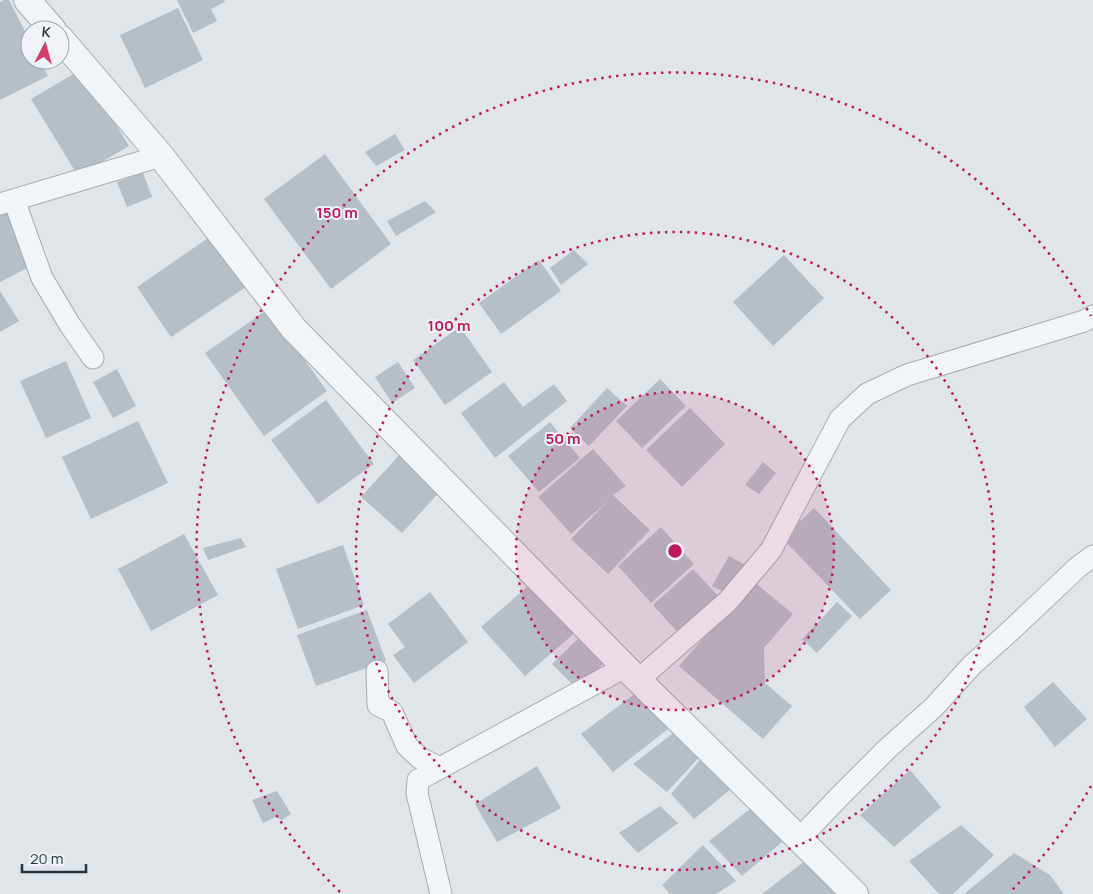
<svg xmlns="http://www.w3.org/2000/svg" width="1093" height="894" font-family="Manrope,sans-serif">
	<style>
		.building { fill: #b6bfc6 }
		.lines { fill: none; stroke-linecap: round; stroke-linejoin: round }
		.minor-casing { stroke: #a4adb3; stroke-width: 23 }
		.tertiary-casing { stroke: #a4adb3; stroke-width: 28 }
		.minor { stroke: #f2f5f7; stroke-width: 21 }
		.tertiary { stroke: #f2f5f7; stroke-width: 26 }
		.ring { fill: none; stroke: #c2185b; stroke-width: 2.5; stroke-dasharray: 2.5 5 }
		.centre { fill: #c2185b; stroke: #eff3f7; stroke-width: 2.5 }
		.ring-label { font-size: 15px; text-anchor: middle; font-weight: bold; fill: #c2185b; stroke: #eff3f7; stroke-width: 4; stroke-linejoin: round; paint-order: stroke }
	</style>
	<rect width="100%" height="100%" fill="#dfe5e9"/>
	<path class="building" d="M4,0H9L30,41V60H40L48,76L0,100V2Z
		M177,0H224L225,2L211,9L217,21L193,33Z
		M178,8L203,60L145,88L120,35Z
		M82,69L129,146L78,176L31,99Z
		M395,134L405,150L376,166L365,152Z
		M325,154L391,244L331,289L264,199Z
		M143,173L152,197L127,207L117,182Z
		M425,201L436,212L396,236L387,221Z
		M11,209L39,262L0,282V215Z
		M211,236L246,287L171,337L137,287Z
		M574,250L588,264L561,285L550,268Z
		M784,255L824,298L773,346L733,302Z
		M539,260L561,291L501,334L479,303Z
		M0,291L19,321L0,332Z
		M268,309L327,391L264,436L205,353Z
		M460,327L492,372L445,405L413,360Z
		M66,361L91,418L46,438L20,381Z
		M398,362L415,388L392,403L375,377Z
		M117,369L136,406L113,418L93,382Z
		M660,379L686,406L642,448L616,421Z
		M504,382L523,407L554,384L567,401L495,458L461,413Z
		M607,388L627,406L589,446L570,428Z
		M326,400L374,464L318,504L271,440Z
		M690,408L725,444L682,487L646,450Z
		M138,421L168,483L91,519L62,457Z
		M550,422L580,458L539,492L508,456Z
		M593,449L626,486L613,495L650,530L608,574L571,539L608,501L571,534L538,497Z
		M403,451L444,487L402,533L361,497Z
		M763,462L776,473L759,494L745,485Z
		M814,508L891,590L860,619L782,538Z
		M661,527L694,564L651,603L618,566Z
		M184,534L218,595L151,631L118,569Z
		M241,538L246,547L208,560L203,548Z
		M343,545L364,605L298,629L276,569Z
		M729,556L746,565L730,595L712,586Z
		M693,569L720,598L680,635L653,605Z
		M535,580L578,630L525,676L481,627Z
		M753,581L793,614L764,648L765,683L792,706L763,739L679,666Z
		M430,592L468,642L414,683L393,655L405,647L388,624Z
		M837,602L852,616L817,653L802,639Z
		M367,610L386,661L316,686L297,635Z
		M584,633L608,659L577,689L552,664Z
		M1053,682L1087,719L1055,747L1024,707Z
		M636,693L668,729L613,772L581,734Z
		M676,731L702,754L667,792L633,764Z
		M706,753L736,785L694,819L671,794Z
		M537,766L561,808L497,842L475,804Z
		M910,770L941,807L894,847L860,815Z
		M277,791L291,814L282,820L276,817L263,823L252,800Z
		M755,805L788,837L742,876L709,841Z
		M660,806L678,823L638,853L619,833Z
		M961,825L994,855L953,894H939L909,861Z
		M703,845L736,881L716,894H670L662,885Z
		M1014,853L1050,875L1064,894H964Z
		M806,860L840,894H762Z"/>
	<g class="lines">
		<defs>
			<path id="minor" d="M14,200L42,278L70,325L93,358
				M0,204L161,156
				M377,671L378,705L392,712L407,746L420,758L440,768
				M638,680L728,601L771,550L840,419L867,394L907,375L1084,321L1093,316
				M799,839L840,796L887,749L934,707L972,665L1006,635L1078,567L1093,556
				M441,894L417,793L418,780L625,667"/>
			<path id="tertiary" d="M27,0L53,30
				M60,38L161,156L294,329L625,667L855,894"/>
		</defs>
		<use href="#minor" class="minor-casing"/>
		<use href="#tertiary" class="tertiary-casing"/>
		<use href="#minor" class="minor"/>
		<use href="#tertiary" class="tertiary"/>
	</g>
	<circle cx="675" cy="551" r="159" fill="#c2185b" fill-opacity=".12"/>
	<g class="ring">
		<circle cx="675" cy="551" r="159"/>
		<circle cx="675" cy="551" r="319"/>
		<path d="M1091 786A478 478 0 0 1 1010 892M340 892A478 478 0 1 1 1091 316"/>
	</g>
	<circle cx="675" cy="551" r="8" class="centre"/>
	<g class="ring-label">
		<text x="337" y="218">150 m</text>
		<text x="449" y="331">100 m</text>
		<text x="563" y="444">50 m</text>
	</g>
	<g transform="translate(45 45) rotate(6)"><circle r="24" fill="#eff3f7" stroke="#9fa7ae"/>
	<path d="M0-4L9 19L0 12L-9 19Z" fill="#d73c6f"/>
	<text y="-8" font-size="14" font-weight="bold" text-anchor="middle" fill="#273541">K</text>
	</g>
	<path d="M22 864v8h64v-8" fill="none" stroke="#273541" stroke-width="2.5"/>
	<text x="30" y="864" font-size="15" fill="#273541" stroke="#eff3f7" stroke-width="4" paint-order="stroke">20 m</text>
</svg>
